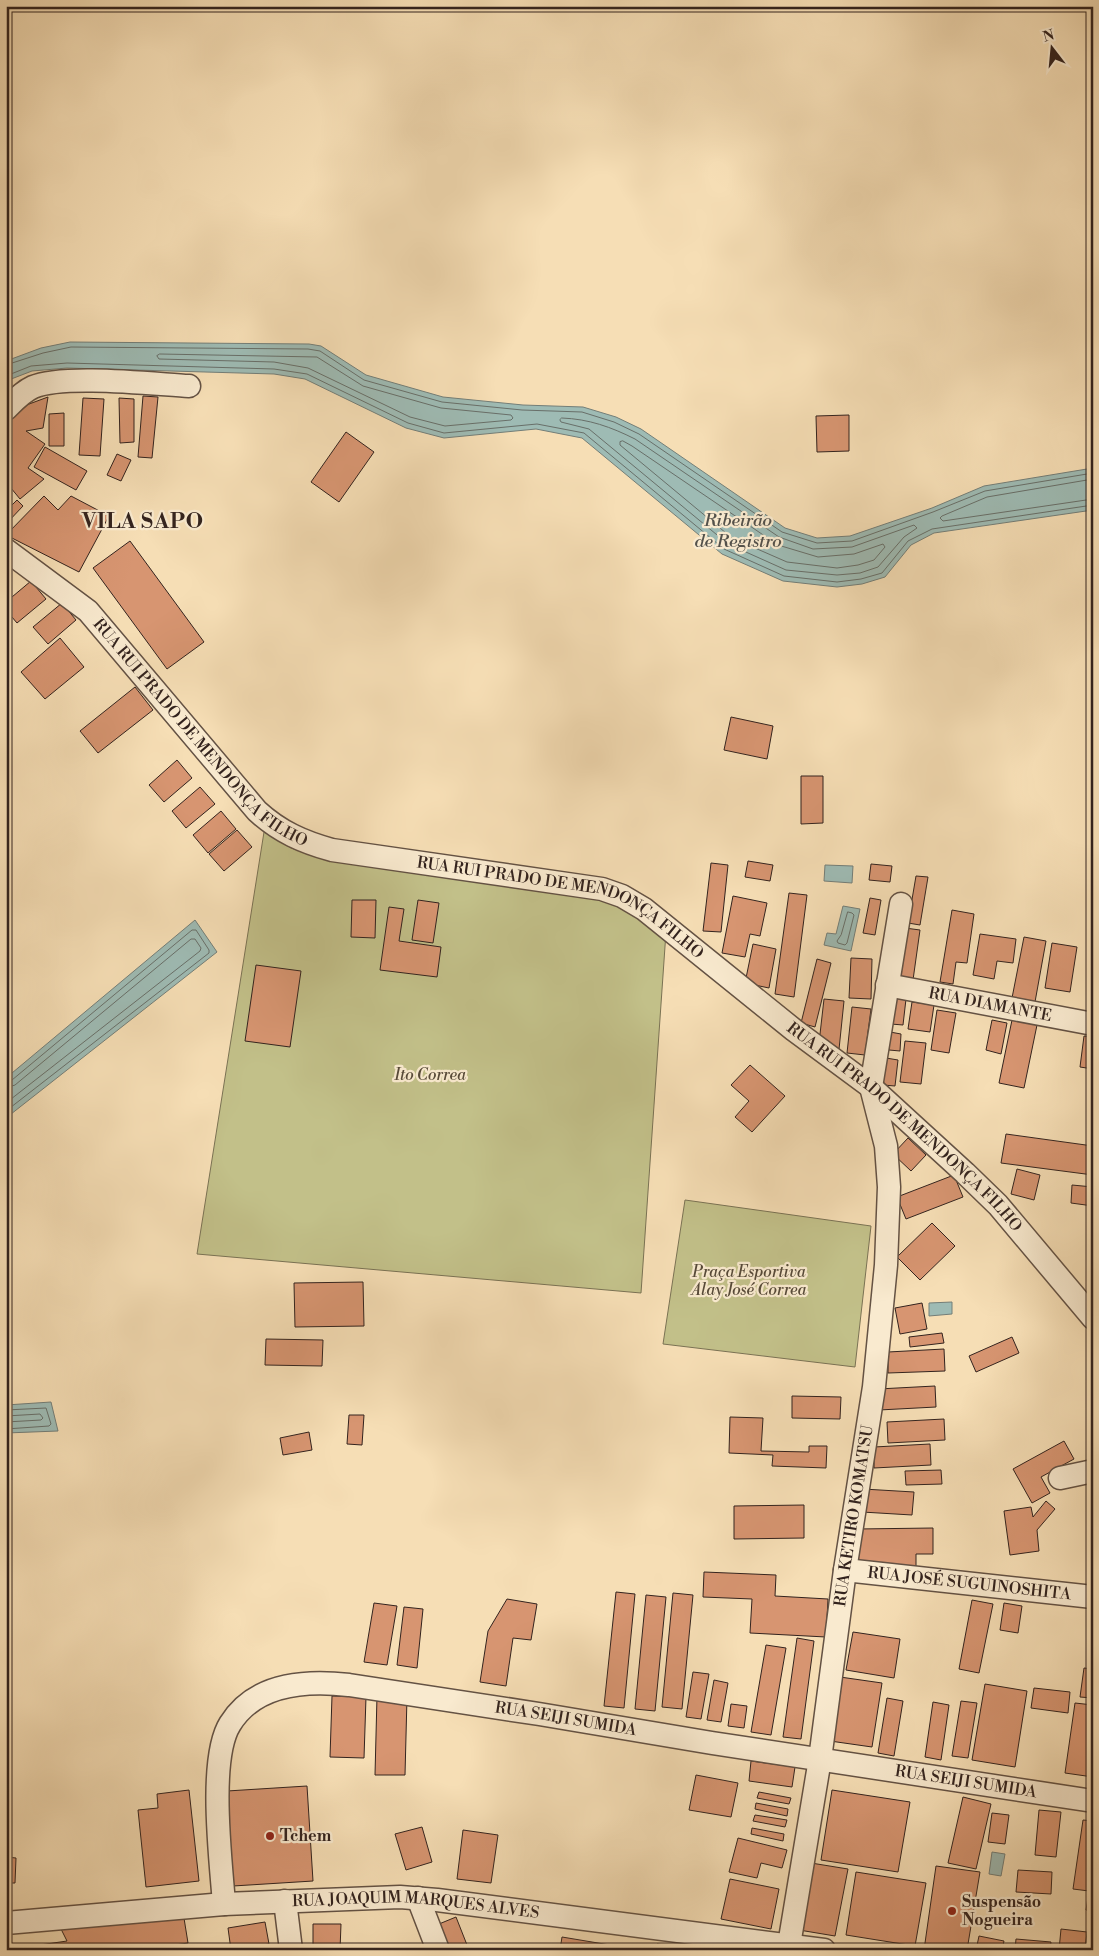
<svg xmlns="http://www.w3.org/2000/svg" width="1099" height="1956" font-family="'Libre Bodoni',serif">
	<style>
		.green { fill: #c2c089; stroke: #7a7254 }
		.water { fill: #9ebbb4; stroke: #737e78 }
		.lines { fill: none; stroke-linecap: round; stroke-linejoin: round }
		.shore { stroke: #686f69; stroke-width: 1 }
		.building { fill: #d79571; stroke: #33231e }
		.minor-casing { stroke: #645244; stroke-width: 25 }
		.minor { stroke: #f9eacf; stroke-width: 22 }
		.poi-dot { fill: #8f2418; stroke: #f9eacf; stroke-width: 2 }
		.labels { text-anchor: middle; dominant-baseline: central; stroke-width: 4.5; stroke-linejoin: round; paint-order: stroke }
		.street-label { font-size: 16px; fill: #33231e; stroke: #f9eacf }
		.park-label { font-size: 16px; font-style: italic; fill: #574a39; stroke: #f9eacf }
		.poi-label { font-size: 16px; font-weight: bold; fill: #33231e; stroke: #f9eacf; text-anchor: start }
		.water-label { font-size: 18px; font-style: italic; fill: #53514b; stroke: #f9eacf }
		.district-label { font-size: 21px; font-weight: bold; letter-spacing: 1px; fill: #33231e; stroke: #f9eacf }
	</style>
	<rect width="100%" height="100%" fill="#f6deb5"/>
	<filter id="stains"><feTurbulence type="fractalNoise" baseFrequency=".004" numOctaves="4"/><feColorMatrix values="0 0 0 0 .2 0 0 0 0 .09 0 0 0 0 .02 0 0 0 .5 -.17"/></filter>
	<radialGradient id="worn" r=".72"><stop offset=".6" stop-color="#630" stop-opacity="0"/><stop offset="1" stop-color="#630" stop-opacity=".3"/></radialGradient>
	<path class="green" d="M264,832L291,848L327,860L597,899L623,907L666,932L641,1293L197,1254Z
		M685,1200L871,1226L855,1367L663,1344Z"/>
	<path class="water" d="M70,342L309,344L321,346L366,375L443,397L523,405L583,407L616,417L641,429L785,528L817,538L850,536L932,508L984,486L1093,468V510L934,533L911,545L885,577L862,584L837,587L783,581L722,554L582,438L536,429L444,438L406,428L305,379L274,374L67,368L32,371L6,381V361L41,348Z
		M825,865L853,866L852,883L824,881Z
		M843,906L860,909L851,951L824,945L827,933L836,934Z
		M195,920L217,952L6,1118V1078Z
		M952,1302V1314L929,1316V1303Z
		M51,1402L58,1431L6,1433V1405Z
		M992,1852L1005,1854L1001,1876L989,1874Z"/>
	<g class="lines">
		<path class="shore" d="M160,354L317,357L363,386L441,408L511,415L513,418L511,420L445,426L410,417L308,368L274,362L159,359L157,356Z
			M6,365L43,353L71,347L308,349L320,351L364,380L442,402L522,410L582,412L614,422L639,434L782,532L817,543L852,541L933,512L985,491L1093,473
			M6,376L31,366L67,363L274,369L307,374L408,423L444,433L537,424L584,433L724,549L784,576L837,582L861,579L882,573L908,541L932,529L1093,505
			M562,418C589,419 611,427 635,439L779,537L813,549L852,547L914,525L917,528L904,537L878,567L860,573L837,575L786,570L728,544L589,429L561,422L560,420Z
			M623,441L632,446L778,545L818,557L854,554L883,544L885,547L874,560L858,565L837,568L787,562L732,538L620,445V442Z
			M1093,479L987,497L942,516L940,518L943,521L1093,499
			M848,912L852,913L854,915L847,943L845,945L838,943L837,941L841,935Z
			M6,1081L12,1080L192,930H196L209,950V953L6,1111
			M6,1088L15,1085L191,939H195L201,948L200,951L6,1103
			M6,1410L46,1408L51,1424L49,1426L6,1429
			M6,1416L40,1414L43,1418L41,1420L6,1422"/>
	</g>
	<path class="building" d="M143,396L158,397L152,458L138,457Z
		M48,397L43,428L26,431L45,444L28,468L44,479L20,499L6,482V419L21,407Z
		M83,398L104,399L100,456L79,455Z
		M119,398L134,399V442L120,443Z
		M64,413V446H49V414Z
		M849,415V451L817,452L816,416Z
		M346,432L374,452L339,502L311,482Z
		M45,447L87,471L76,490L34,467Z
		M117,454L131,460L121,481L107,475Z
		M44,496L58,510L71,496L109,516L79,572L6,535Z
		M17,500L23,506L6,524V511Z
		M130,541L204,642L167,669L93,568Z
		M31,581L46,599L17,623L6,610V602Z
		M62,603L76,620L48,644L33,627Z
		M60,638L84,667L45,699L21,672Z
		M135,687L153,710L98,753L80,731Z
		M731,717L773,726L767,759L724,750Z
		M177,760L192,778L164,802L149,785Z
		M801,776H823V823L801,824Z
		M200,787L215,804L186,828L172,811Z
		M221,811L236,829L208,853L193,835Z
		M237,830L252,847L224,871L209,854Z
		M748,861L773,865L770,881L745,877Z
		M711,863L728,865L721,932L703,931Z
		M871,864L892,866L890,882L869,880Z
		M916,876L928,877L920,925L908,923Z
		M789,893L807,895L794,997L775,994Z
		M733,896L767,903L760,936L750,934L745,957L722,953Z
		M870,898L881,900L875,935L863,933Z
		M352,900H376L375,938L351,937Z
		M418,900L439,903L433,943L412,940Z
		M389,907L404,909L399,941L441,947L437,977L380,970Z
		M952,910L974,914L967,963L956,962L953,984L940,982Z
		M905,928L920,930L913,980L898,978Z
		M980,934L1016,939L1013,963L997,961L994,979L973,975Z
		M1024,937L1046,941L1035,1002L1012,998Z
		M1052,943L1077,947L1070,992L1045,988Z
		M753,944L776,949L769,988L745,983Z
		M851,958L872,959L871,999L849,998Z
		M817,959L831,963L815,1027L801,1023Z
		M256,965L301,971L290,1047L245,1041Z
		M894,998L906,999L903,1025L891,1024Z
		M824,999L844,1001L838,1059L819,1043Z
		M912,1002L934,1005L930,1032L908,1029Z
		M852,1007L871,1009L865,1055L847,1053Z
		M937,1010L956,1013L949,1053L931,1050Z
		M992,1020L1007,1023L1001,1054L986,1050Z
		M1012,1020L1037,1025L1024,1088L999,1083Z
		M890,1032L901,1034L900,1051L889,1050Z
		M1084,1036L1093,1037V1069L1080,1067Z
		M905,1041L926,1043L921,1084L900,1082Z
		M886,1058L898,1060L895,1086L883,1085Z
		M750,1065L785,1096L752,1132L735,1117L749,1101L731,1085Z
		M1006,1134L1093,1146V1175L1001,1163Z
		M908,1138L926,1155L911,1171L893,1154Z
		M1017,1169L1040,1175L1034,1200L1011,1194Z
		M954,1175L963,1197L906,1219L897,1197Z
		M1072,1185L1093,1187V1206L1071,1203Z
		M932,1223L955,1246L920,1280L897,1257Z
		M363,1282L364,1326L295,1327L294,1283Z
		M922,1303L927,1329L900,1334L895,1308Z
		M942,1333L944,1343L910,1347L909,1337Z
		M1012,1337L1019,1353L976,1372L969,1356Z
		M266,1339L323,1340L322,1366L265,1365Z
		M944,1349L945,1371L888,1373V1352Z
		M935,1386L936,1407L879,1410L878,1389Z
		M792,1396L841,1397L840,1419L792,1418Z
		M349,1415H364L362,1445L347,1444Z
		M730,1417L763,1418L761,1451L809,1452V1446H827L826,1468L772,1466L773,1455L729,1453Z
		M944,1419L945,1440L888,1443L887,1422Z
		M309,1432L312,1450L283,1455L280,1438Z
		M1064,1441L1074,1459L1041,1477L1050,1493L1032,1503L1013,1469Z
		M930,1444L931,1465L874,1468V1447Z
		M941,1470L942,1484L906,1485L905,1471Z
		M863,1489L914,1492L912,1515L862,1512Z
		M1046,1501L1055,1509L1037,1530L1039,1551L1010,1555L1004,1511L1031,1507L1033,1517Z
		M804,1505V1538L734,1539V1506Z
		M933,1528V1554H916V1571L857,1563V1529Z
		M704,1572L776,1575L775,1596L828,1599L826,1637L750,1633L752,1599L703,1597Z
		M616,1592L635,1594L624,1708L604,1706Z
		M673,1593L693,1595L682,1709L662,1707Z
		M646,1595L666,1597L655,1711L635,1709Z
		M507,1599L537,1604L531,1640L513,1638L506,1686L480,1682L488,1631Z
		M972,1600L993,1604L979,1673L959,1669Z
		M374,1603L397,1606L387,1665L364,1662Z
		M1004,1603L1022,1606L1018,1633L1000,1630Z
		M404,1607L423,1609L417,1668L397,1665Z
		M853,1632L900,1639L894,1678L846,1670Z
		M797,1638L814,1641L801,1739L783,1737Z
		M766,1645L786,1648L771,1735L751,1732Z
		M1084,1668L1093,1669V1698L1080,1697Z
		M693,1672L709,1674L701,1719L686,1717Z
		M840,1677L882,1683L872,1747L830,1741Z
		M714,1680L728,1683L721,1722L707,1720Z
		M985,1684L1027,1691L1015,1767L972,1760Z
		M1034,1688L1070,1692L1068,1713L1031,1708Z
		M332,1696L366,1697L364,1758L330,1757Z
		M377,1696L407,1697L405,1775H375Z
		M887,1698L903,1701L894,1756L878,1753Z
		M961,1701L977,1703L968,1758L952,1756Z
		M933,1702L949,1705L941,1760L925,1757Z
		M1075,1703L1093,1705V1777L1065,1773Z
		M731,1704L747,1706L744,1728L728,1726Z
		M751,1761L795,1767L792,1787L749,1781Z
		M696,1775L738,1783L731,1817L689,1810Z
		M307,1786L313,1881L233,1886L227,1791Z
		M189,1790L199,1881L146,1887L138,1810L158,1808L157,1794Z
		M832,1790L910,1802L898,1872L821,1860Z
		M759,1792L791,1798L789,1804L757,1798Z
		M963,1797L991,1804L976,1869L948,1863Z
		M756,1803L788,1809L787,1816L755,1809Z
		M1039,1810L1061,1812L1056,1857L1035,1855Z
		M992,1813L1009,1815L1005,1844L988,1842Z
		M755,1815L787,1820L785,1827L753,1821Z
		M1083,1820L1093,1821V1911L1086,1910L1089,1891L1073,1889Z
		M422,1827L432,1862L406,1870L395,1834Z
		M752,1828L784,1834L783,1841L751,1834Z
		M463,1830L498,1835L491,1883L457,1879Z
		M738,1838L787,1850L782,1868L761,1863L757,1878L729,1872Z
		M6,1857L16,1858L15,1883H6Z
		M811,1863L848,1869L835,1936L799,1930Z
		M936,1866L980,1872L967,1950H924Z
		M1018,1870L1052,1872L1051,1894L1016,1892Z
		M856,1872L926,1883L915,1946L846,1935Z
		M730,1879L779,1889L771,1929L721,1919Z
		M183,1912L188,1943L141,1950H26V1947L67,1941L61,1929Z
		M456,1917L469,1950H449L439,1924Z
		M265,1922L269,1944L231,1950L228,1928Z
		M313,1924H341L340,1950H313Z
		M1061,1929L1087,1932L1085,1950H1059Z
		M979,1936L1004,1941L1002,1950H976Z
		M562,1937L628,1948V1950H560Z
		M1016,1939L1051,1942L1050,1950H1015Z
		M657,1944L679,1947L703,1950H656Z"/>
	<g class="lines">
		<defs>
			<g id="minor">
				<path d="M6,409C14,401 22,392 33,387C63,374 153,384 189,386"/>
				<path id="s1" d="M6,550L88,611L257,811C280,832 303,842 332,850L602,889L622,896L644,909L794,1030L871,1087L965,1173L998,1205L1093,1318"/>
				<path id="s2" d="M887,985L1093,1024"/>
				<path d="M1060,1478L1093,1471"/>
				<path id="s3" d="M845,1570L1093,1597"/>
				<path d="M418,1898L438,1950"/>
				<path d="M285,1901L291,1950"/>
				<path id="s4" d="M224,1904C221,1862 208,1759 230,1724C255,1683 306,1680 349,1685L539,1714L712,1743L1093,1801"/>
				<path id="s5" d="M6,1923L224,1904L400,1897L437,1900L824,1950"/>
				<path id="s6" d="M789,1945L820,1759L845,1570L874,1387L886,1265L889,1187L886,1146L871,1087L901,904"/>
			</g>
		</defs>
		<use href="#minor" class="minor-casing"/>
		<use href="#minor" class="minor"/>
	</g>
	<g class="poi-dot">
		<circle cx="270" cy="1836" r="5"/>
		<circle cx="952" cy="1911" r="5"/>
	</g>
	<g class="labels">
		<g class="street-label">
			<text stroke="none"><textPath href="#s1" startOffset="269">RUA RUI PRADO DE MENDONÇA FILHO</textPath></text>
			<text stroke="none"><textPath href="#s1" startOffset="689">RUA RUI PRADO DE MENDONÇA FILHO</textPath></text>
			<text stroke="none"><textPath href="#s2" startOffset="105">RUA DIAMANTE</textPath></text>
			<text stroke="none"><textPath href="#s1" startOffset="1109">RUA RUI PRADO DE MENDONÇA FILHO</textPath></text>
			<text stroke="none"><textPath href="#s6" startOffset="434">RUA KETIRO KOMATSU</textPath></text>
			<text stroke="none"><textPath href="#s3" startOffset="125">RUA JOSÉ SUGUINOSHITA</textPath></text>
			<text stroke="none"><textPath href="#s4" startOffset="534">RUA SEIJI SUMIDA</textPath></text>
			<text stroke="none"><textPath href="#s4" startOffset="939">RUA SEIJI SUMIDA</textPath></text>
			<text stroke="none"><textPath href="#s5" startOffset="411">RUA JOAQUIM MARQUES ALVES</textPath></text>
		</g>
		<g class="park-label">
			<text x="430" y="1075">Ito Correa</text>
			<text x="749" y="1272">Praça Esportiva<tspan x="749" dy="18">Alay José Correa</tspan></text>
		</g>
		<g class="poi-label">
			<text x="280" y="1836">Tchem</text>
			<text x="962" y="1902">Suspensão<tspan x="962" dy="18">Nogueira</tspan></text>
		</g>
		<g class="water-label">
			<text x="738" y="520">Ribeirão<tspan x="738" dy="21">de Registro</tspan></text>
		</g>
		<g class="district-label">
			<text x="143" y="522">VILA SAPO</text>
		</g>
	</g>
	<rect width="1099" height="1956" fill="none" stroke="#f6deb5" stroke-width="25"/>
	<rect x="8" y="8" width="1084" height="1941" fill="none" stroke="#33231e" stroke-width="2.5"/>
	<rect x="12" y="12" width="1074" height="1931" fill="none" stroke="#33231e"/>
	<g transform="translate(1052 48) rotate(344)" stroke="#f9eacf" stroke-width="4" paint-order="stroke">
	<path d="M0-4L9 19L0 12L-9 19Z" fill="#33231e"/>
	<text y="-8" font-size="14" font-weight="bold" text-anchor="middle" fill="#33231e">N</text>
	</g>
	<rect width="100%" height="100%" filter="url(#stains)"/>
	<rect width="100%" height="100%" fill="url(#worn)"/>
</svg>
